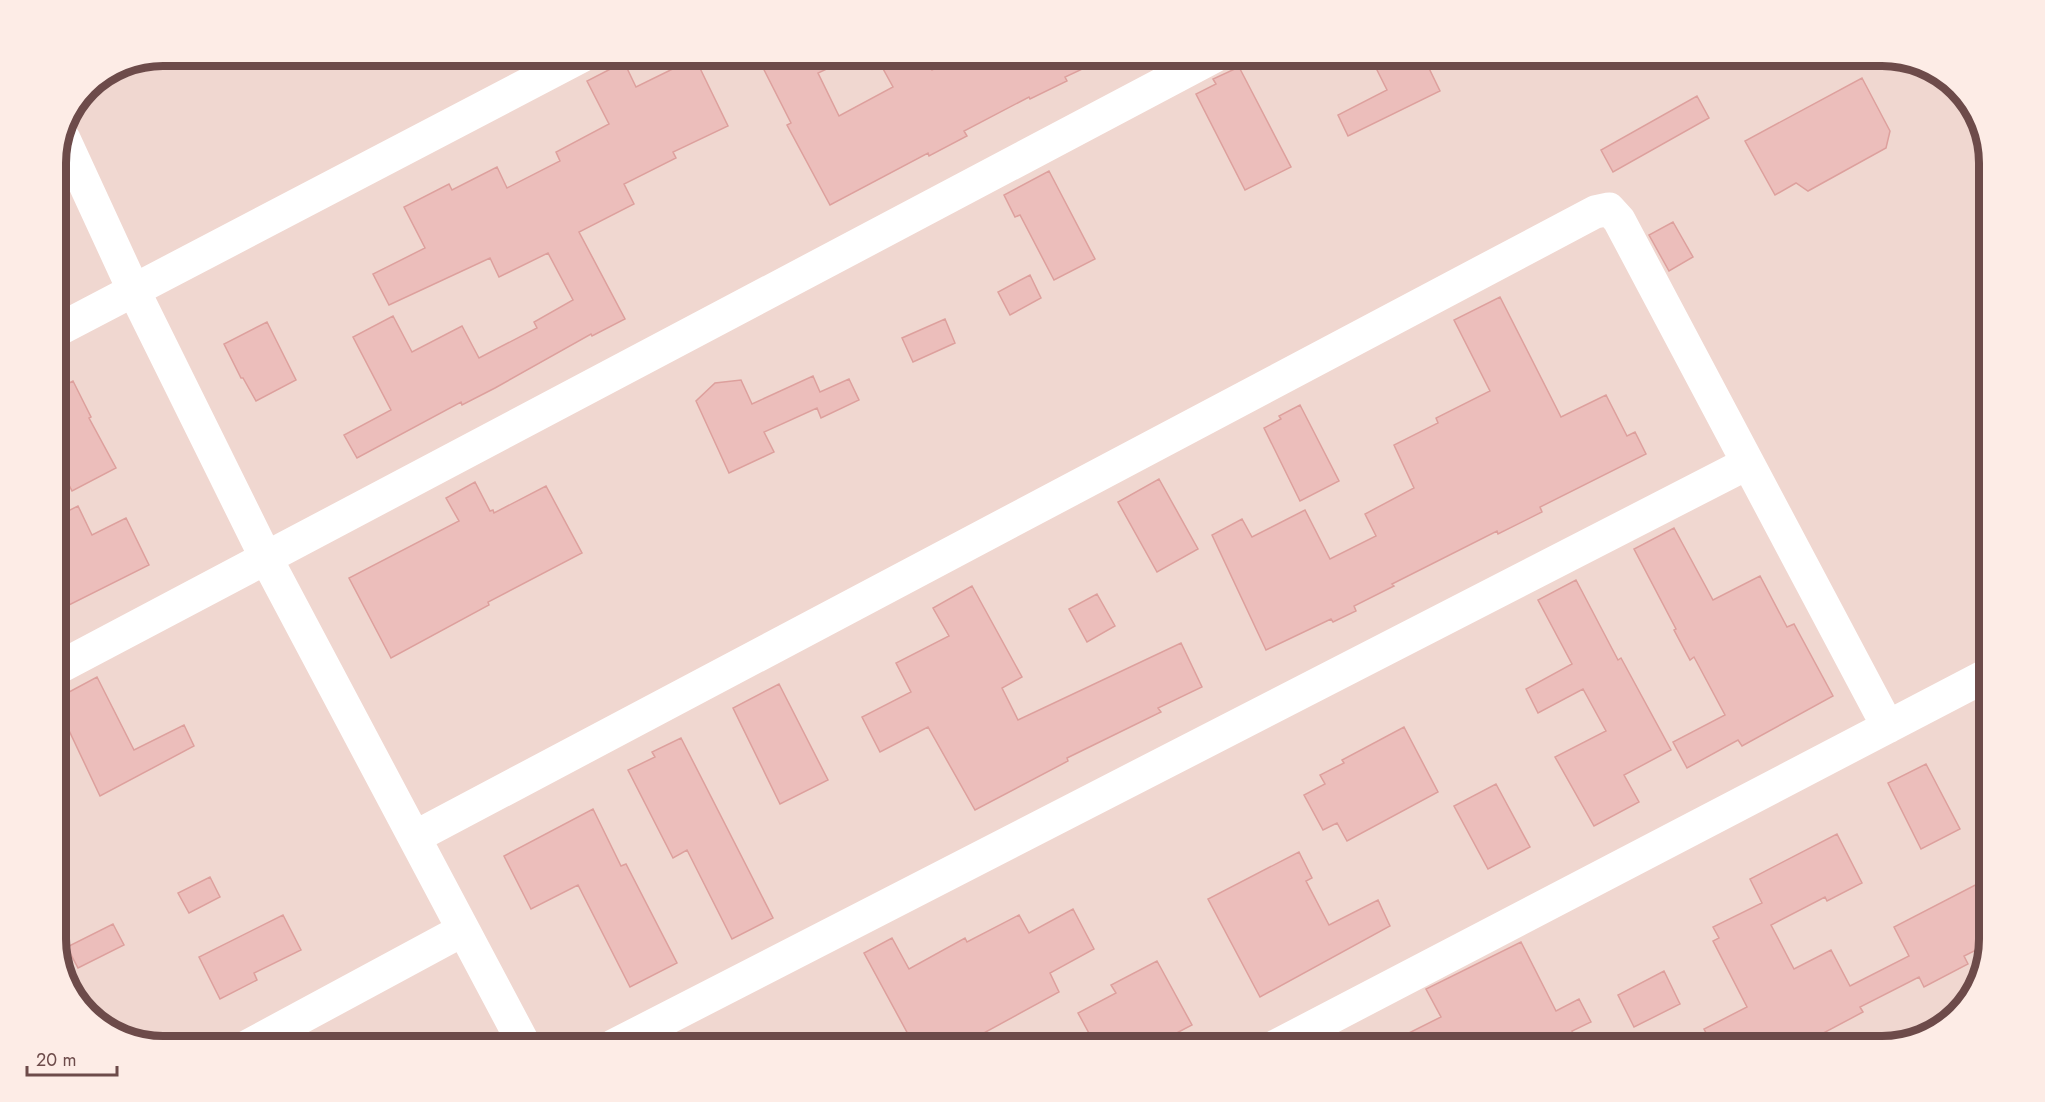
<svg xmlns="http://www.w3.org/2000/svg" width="2045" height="1102" font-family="Jost,sans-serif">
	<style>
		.residential { fill: #f0d7d0 }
		.building { fill: #ecbebb; stroke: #dda09d; stroke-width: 1.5 }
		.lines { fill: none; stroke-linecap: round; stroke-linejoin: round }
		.street { stroke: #fff; stroke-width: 33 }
		.rim { fill: none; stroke: #6d4b4a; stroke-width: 8 }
	</style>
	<rect width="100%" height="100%" fill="#f9e7e0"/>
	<path class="residential" d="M163,56H1882L1930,67L1972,104L1989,156V939L1978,987L1936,1032L1882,1046H163L115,1035L74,999L56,946V156L87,87L122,64Z"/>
	<path class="building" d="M757,56H854L818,73L839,116L893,87L876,56H924L932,70L959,56H998L1005,68L1029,56H1110L1065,77L1067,81L1030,99L1029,97L964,131L967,136L929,156L928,153L830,205L787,125L791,123Z
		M1370,56H1423L1440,91L1348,136L1338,115L1387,90Z
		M695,58L728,126L673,152L676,158L624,184L634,204L579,232L625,319L592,336L591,334L495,388L462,405L461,402L357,458L344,435L391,410L353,337L393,316L412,352L462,326L479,358L537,328L534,322L573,300L548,253L499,277L490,258L389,305L373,274L425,248L404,207L449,184L452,190L497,167L507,188L560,161L556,152L609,124L587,81L624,62L636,87Z
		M1239,67L1291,167L1245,190L1196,94L1216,84L1213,79Z
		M1862,78L1890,131L1886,148L1808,191L1796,183L1775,195L1745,141Z
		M1697,96L1709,118L1613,172L1601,150Z
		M1049,171L1095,259L1054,280L1020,215L1015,217L1004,195Z
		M1673,222L1693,257L1669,271L1649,235Z
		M1030,275L1041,298L1010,315L998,292Z
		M1500,297L1561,417L1606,395L1627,436L1635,432L1646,454L1540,507L1542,512L1498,534L1497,531L1392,584L1394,586L1354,606L1356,611L1333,622L1331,619L1266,650L1212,535L1242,519L1252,537L1305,510L1330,559L1376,536L1365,514L1414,488L1394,445L1438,423L1436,418L1490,391L1454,320Z
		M945,319L955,343L913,362L902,338Z
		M267,322L296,380L256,401L243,378H241L224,344Z
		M813,376L820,392L849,379L859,400L821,418L817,408L764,432L774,452L729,473L696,401L715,383L741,380L752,404Z
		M73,381L91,417L89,418L116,468L72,491L56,459V390Z
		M1300,405L1339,481L1300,501L1264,428L1281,419L1279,416Z
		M1159,479L1198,549L1157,572L1118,502Z
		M475,482L490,511L493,510L494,513L546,486L582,553L488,602L489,605L391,658L349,578L459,521L446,498Z
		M78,506L92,535L126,518L149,565L69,605L56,578V517Z
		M1674,528L1713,600L1760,576L1787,627L1794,624L1833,696L1742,746L1738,740L1687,768L1673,742L1725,715L1694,657L1690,660L1674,630L1676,629L1634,549Z
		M1576,580L1618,660L1621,658L1671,750L1624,775L1639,802L1594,826L1555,757L1606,731L1583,689L1538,713L1526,689L1572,664L1538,600Z
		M972,586L1022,677L1002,688L1018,720L1181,643L1202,687L1158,708L1161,712L1067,758L1068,761L975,810L928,727L880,752L862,717L911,692L896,663L949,636L933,608Z
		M1097,594L1115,626L1087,642L1069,609Z
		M97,677L134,750L184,725L194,746L100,796L56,703V699Z
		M779,684L828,780L780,804L733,708Z
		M1404,727L1438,792L1347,841L1337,823L1323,830L1304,795L1325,784L1320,775L1344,763L1342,760Z
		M681,738L773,918L732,939L687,850L673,858L628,770L655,757L652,752Z
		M1926,764L1960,829L1921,849L1888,783Z
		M1496,784L1530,847L1488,869L1454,806Z
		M593,809L621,866L626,864L677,963L630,987L578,885L531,909L504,856Z
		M1837,834L1862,883L1827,901L1825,897L1771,925L1794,969L1831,950L1850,986L1909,956L1894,927L1983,881L1989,894L1988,944L1964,956L1968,964L1924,987L1919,977L1860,1007L1863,1012L1799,1046H1713L1704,1029L1747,1007L1713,941L1719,938L1713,927L1762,903L1750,879Z
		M1299,852L1312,878L1306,881L1329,925L1378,900L1390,926L1260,997L1208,899Z
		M210,877L220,897L189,913L178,893Z
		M1073,909L1094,949L1050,973L1059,992L960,1046L915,1047L864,953L892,938L909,969L965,938L967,942L1019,915L1029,933Z
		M283,915L301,950L254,973L257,980L220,999L199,957Z
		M113,924L124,945L78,968L67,947Z
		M1521,942L1556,1011L1579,999L1591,1022L1572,1031L1580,1046H1383L1441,1017L1426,989Z
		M1157,961L1192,1025L1152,1046H1096L1078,1013L1116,993L1111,985Z
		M1664,971L1680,1004L1634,1027L1618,995Z"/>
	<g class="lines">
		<path class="street" d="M64,139L134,291L266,558L525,1046
			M56,331L582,56
			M56,669L1215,56
			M415,837L1595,212L1609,209L1619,220L1888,727
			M248,1046L463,930
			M613,1046L1748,463
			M1276,1046L1989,674"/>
	</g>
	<path d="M0 0H2045V1102H0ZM163 66H1882A97 97 0 0 1 1979 163V939A97 97 0 0 1 1882 1036H163A97 97 0 0 1 66 939V163A97 97 0 0 1 163 66Z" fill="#fdece6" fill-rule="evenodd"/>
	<path class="rim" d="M163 66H1882A97 97 0 0 1 1979 163V939A97 97 0 0 1 1882 1036H163A97 97 0 0 1 66 939V163A97 97 0 0 1 163 66Z"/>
	<path d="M27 1066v9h90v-9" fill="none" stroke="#6d4b4a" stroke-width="3"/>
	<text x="36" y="1066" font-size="18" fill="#6d4b4a" stroke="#fdece6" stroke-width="4.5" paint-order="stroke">20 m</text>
</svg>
